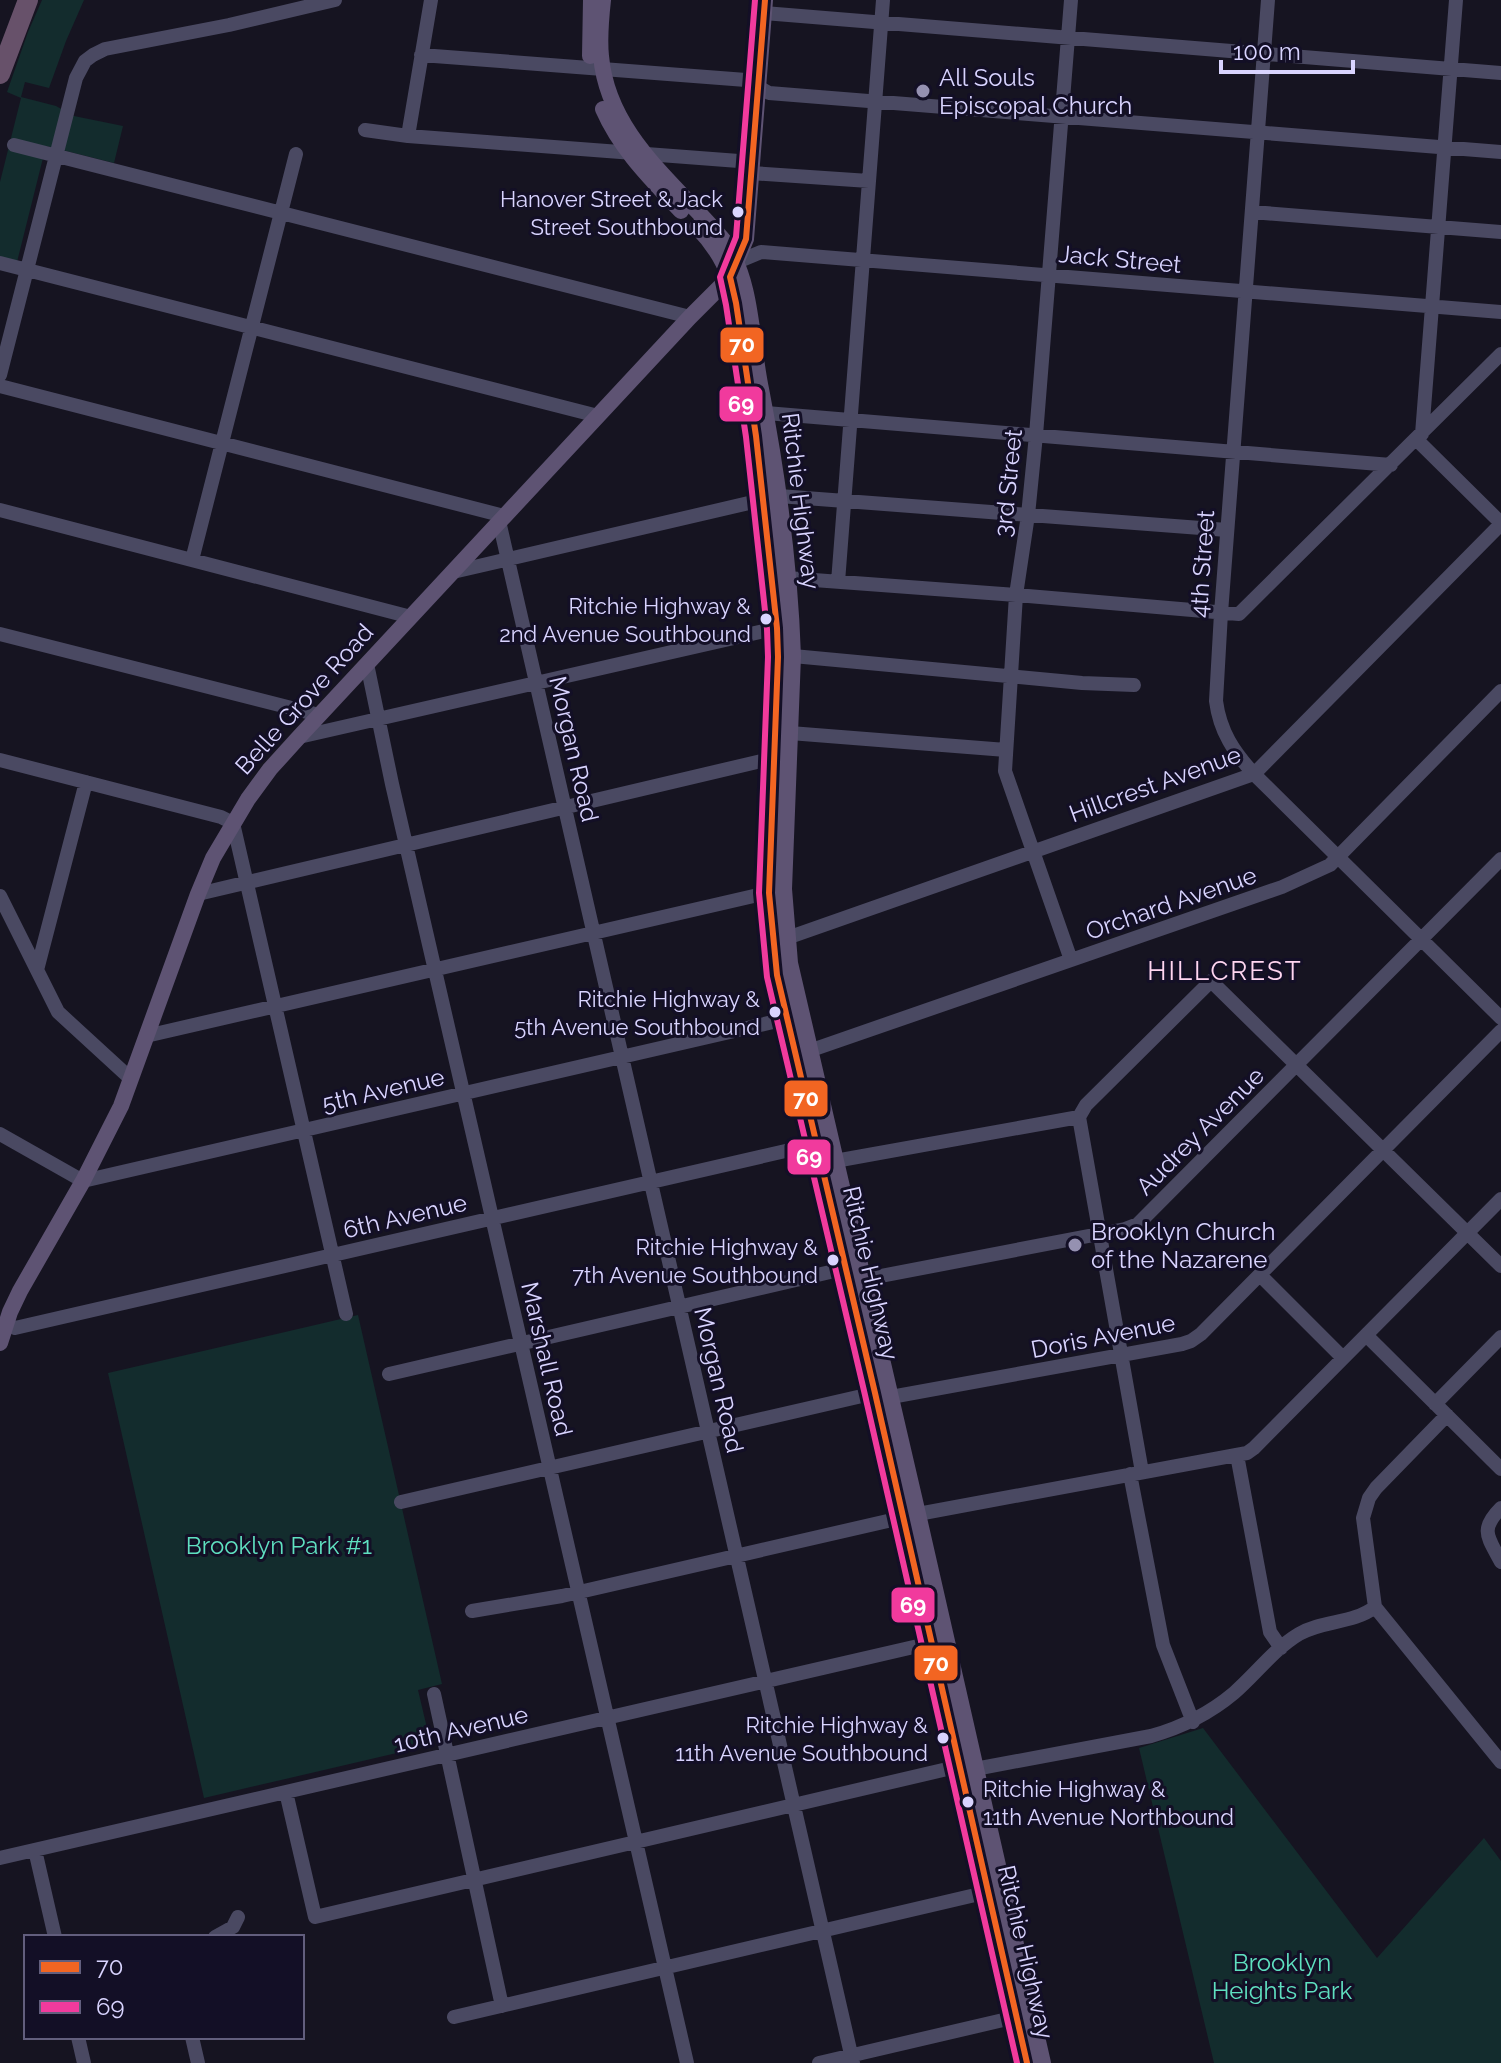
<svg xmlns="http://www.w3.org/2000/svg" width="1501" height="2063" font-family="Raleway,sans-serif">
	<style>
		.green { fill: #132c2d }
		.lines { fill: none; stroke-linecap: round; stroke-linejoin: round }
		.minor { stroke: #4a4962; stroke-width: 14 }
		.major { stroke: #5e5373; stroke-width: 16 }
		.highway { stroke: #67516a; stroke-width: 20 }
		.bus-1-casing { stroke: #130f26; stroke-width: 12 }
		.bus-2-casing { stroke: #130f26; stroke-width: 12 }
		.bus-1 { stroke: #f26522; stroke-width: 6 }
		.bus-2 { stroke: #f13a9d; stroke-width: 6 }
		.poi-dot { fill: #9591b1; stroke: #130f26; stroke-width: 3 }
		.bus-dot { fill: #d9d4ff; stroke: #130f26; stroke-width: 3 }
		.labels { text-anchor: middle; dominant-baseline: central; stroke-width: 6; stroke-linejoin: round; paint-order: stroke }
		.bus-label { font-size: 22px; fill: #d9d4ff; stroke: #130f26; text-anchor: end }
		.poi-label { font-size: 24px; fill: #d9d4ff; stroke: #130f26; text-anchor: start }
		.street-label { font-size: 24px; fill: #d9d4ff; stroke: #130f26 }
		.park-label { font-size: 24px; fill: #5fe0c0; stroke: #130f26 }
		.neighbourhood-label { font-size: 26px; letter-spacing: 2px; fill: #ffd6f0; stroke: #130f26 }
		.line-badge { stroke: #130f26; stroke-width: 3 }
		.badge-label { font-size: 22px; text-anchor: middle; font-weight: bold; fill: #fff }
	</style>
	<rect width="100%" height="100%" fill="#161421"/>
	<path class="green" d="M42,0H84L66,41L49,88L25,82L21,97L56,106L74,116L123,126L114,163L46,146L17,262L0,257V182L21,98L7,92L28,32Z
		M358,1315L442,1684L418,1690L431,1745L204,1798L108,1373Z
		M1203,1728L1377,1958L1484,1838L1501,1861V2063H1214L1139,1748Z"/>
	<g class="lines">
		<path class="minor" d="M1071,0L1036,435L1028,515L1016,595L1005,771L1071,960
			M1268,0L1221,613L1216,701C1220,732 1234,752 1254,774L1501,1018
			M764,13L1501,73
			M421,55L746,80L769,93L1501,152
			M365,130L408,136L752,162
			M408,136L431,0
			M14,145L690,317
			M751,173L869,181
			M1252,212L1501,232
			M737,262L761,252L1501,312
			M0,263L598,416
			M0,375L76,78L85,61L93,55L105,49L229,25L335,0
			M0,386L504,516
			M766,413L1391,465
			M1422,434L1456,0
			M1416,439L1501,523
			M0,510L411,617
			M499,521L853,2063
			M192,560L296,154
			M453,572L779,496L1227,530
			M787,578L1016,595L1239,614L1501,354
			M838,582L883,0
			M0,634L319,715
			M793,656L1082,683L1134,685
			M367,664L392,784L687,2063
			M790,733L1006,750
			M299,737L777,628
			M0,760L221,817L233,823L346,1314
			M198,894L774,758
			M0,896L58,1012L131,1079
			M787,938L1254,774L1501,524
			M37,970L86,782
			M146,1036L780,890
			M803,1053L1282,887L1330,865L1501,691
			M1079,1117L1142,1472
			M0,1134L83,1181L786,1019
			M835,1161L1079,1117L1086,1105L1211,981L1501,1266
			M1260,1275L1343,1358
			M855,1281L1125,1229L1138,1224L1501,859
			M5,1324L15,1328L816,1144
			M1366,1335L1501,1469
			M389,1374L856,1266
			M1435,1404L1501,1337
			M1447,1415L1376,1488L1369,1498L1363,1518L1375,1607L1501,1762
			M1237,1455L1270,1632L1281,1648
			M1130,1474L1163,1645L1193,1722
			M401,1502L875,1393L891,1397L1182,1344L1191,1341L1201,1334L1501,1031
			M1501,1508C1479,1530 1488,1537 1501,1562
			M472,1611L562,1596L918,1514L1247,1453L1254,1448L1501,1199
			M434,1694L502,2006
			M286,1792L315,1917L960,1766L975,1769L1151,1736C1183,1727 1209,1714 1234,1693C1256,1674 1274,1649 1299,1634C1323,1620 1353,1624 1375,1607
			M35,1850L55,1937
			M0,1858L931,1643
			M215,1937L233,1927L238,1917
			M454,2017L988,1892
			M78,2037L84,2063
			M192,2037L198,2063
			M819,2063L1016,2017"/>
		<path class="major" d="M603,0C601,18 599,37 601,56C608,136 677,184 725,242C753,282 751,342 761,389C778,477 790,567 793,656L784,889L790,963L918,1514L1043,2063
			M590,56L591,0
			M603,109C621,150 651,179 681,211
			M697,227C719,250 732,274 736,305
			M743,348C758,450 773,553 778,657L769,893L777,975L875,1393L1027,2063
			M0,1343L10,1312L20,1291L83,1181L121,1106L198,894L213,858L248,799L270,769L299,737L690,317L730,277L746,239L765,0"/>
		<path class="highway" d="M0,74L28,0"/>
		<defs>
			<path id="bus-1" d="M765,0L746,239L730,277L736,303L756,436L777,628L778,657L769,893L777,975L875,1393L1027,2063"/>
			<path id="bus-2" d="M755,0L736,237L720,277L726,305L746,437L767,629L768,657L759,893L767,977L865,1395L1017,2063"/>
		</defs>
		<use href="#bus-1" class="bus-1-casing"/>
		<use href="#bus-2" class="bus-2-casing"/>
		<use href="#bus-1" class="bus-1"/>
		<use href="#bus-2" class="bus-2"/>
	</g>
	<g class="poi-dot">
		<circle cx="923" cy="91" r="8"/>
		<circle cx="1075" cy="1245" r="8"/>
	</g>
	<g class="bus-dot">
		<circle cx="738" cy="212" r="7"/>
		<circle cx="766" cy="619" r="7"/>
		<circle cx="775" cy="1012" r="7"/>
		<circle cx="833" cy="1260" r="7"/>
		<circle cx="943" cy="1738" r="7"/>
		<circle cx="968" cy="1802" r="7"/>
	</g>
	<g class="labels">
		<g class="bus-label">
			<text x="723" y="199">Hanover Street &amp; Jack<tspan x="723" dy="28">Street Southbound</tspan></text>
			<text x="751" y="606">Ritchie Highway &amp;<tspan x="751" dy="28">2nd Avenue Southbound</tspan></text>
			<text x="760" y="999">Ritchie Highway &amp;<tspan x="760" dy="28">5th Avenue Southbound</tspan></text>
			<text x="818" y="1247">Ritchie Highway &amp;<tspan x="818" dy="28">7th Avenue Southbound</tspan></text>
			<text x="928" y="1725">Ritchie Highway &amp;<tspan x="928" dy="28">11th Avenue Southbound</tspan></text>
			<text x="983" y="1789" text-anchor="start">Ritchie Highway &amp;<tspan x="983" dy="28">11th Avenue Northbound</tspan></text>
		</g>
		<g class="poi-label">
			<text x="939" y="77">All Souls<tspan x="939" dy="28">Episcopal Church</tspan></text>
			<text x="1091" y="1231">Brooklyn Church<tspan x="1091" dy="28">of the Nazarene</tspan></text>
		</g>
		<g class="street-label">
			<text transform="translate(1120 259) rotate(5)">Jack Street</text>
			<text transform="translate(1008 483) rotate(-84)">3rd Street</text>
			<text transform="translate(801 501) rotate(83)">Ritchie Highway</text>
			<text transform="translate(1202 564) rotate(-86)">4th Street</text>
			<text transform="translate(304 699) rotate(-48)">Belle Grove Road</text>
			<text transform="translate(574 749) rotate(77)">Morgan Road</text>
			<text transform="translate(1155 784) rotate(-20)">Hillcrest Avenue</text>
			<text transform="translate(1171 903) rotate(-19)">Orchard Avenue</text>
			<text transform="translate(383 1090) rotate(-13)">5th Avenue</text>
			<text transform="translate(1200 1131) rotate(-45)">Audrey Avenue</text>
			<text transform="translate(405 1216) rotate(-13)">6th Avenue</text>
			<text transform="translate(871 1273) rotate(77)">Ritchie Highway</text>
			<text transform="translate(1103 1336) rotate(-11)">Doris Avenue</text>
			<text transform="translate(547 1359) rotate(77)">Marshall Road</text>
			<text transform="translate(719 1380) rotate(77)">Morgan Road</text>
			<text transform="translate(461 1729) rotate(-13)">10th Avenue</text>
			<text transform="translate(1026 1952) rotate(77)">Ritchie Highway</text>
		</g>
		<g class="park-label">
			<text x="279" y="1545">Brooklyn Park #1</text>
			<text x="1282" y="1962">Brooklyn<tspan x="1282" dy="28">Heights Park</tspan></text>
		</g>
		<g class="neighbourhood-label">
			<text x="1225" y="971">HILLCREST</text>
		</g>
	</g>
	<g class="line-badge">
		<rect x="719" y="326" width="46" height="38" rx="8" fill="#f26522"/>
		<rect x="718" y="385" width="46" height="38" rx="8" fill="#f13a9d"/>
		<rect x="783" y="1079" width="46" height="39" rx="8" fill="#f26522"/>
		<rect x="786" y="1138" width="46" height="38" rx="8" fill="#f13a9d"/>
		<rect x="890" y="1586" width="46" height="38" rx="8" fill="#f13a9d"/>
		<rect x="913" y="1644" width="46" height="38" rx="8" fill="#f26522"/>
	</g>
	<g class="badge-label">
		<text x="742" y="352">70</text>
		<text x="741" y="412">69</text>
		<text x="806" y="1106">70</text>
		<text x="809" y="1165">69</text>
		<text x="913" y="1613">69</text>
		<text x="936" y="1671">70</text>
	</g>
	<rect x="24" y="1935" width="280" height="104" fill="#130f26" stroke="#625e7d" stroke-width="2"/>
	<rect x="40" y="1961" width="40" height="12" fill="#f26522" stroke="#625e7d" stroke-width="2"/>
	<text x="96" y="1975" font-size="24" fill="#d9d4ff">70</text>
	<rect x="40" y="2001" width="40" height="12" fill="#f13a9d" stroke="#625e7d" stroke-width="2"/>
	<text x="96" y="2015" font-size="24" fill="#d9d4ff">69</text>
	<path d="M1221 60v12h132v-12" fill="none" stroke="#d9d4ff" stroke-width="4"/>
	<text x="1233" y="60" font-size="24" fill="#d9d4ff" stroke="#130f26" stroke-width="6" paint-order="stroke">100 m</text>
</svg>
